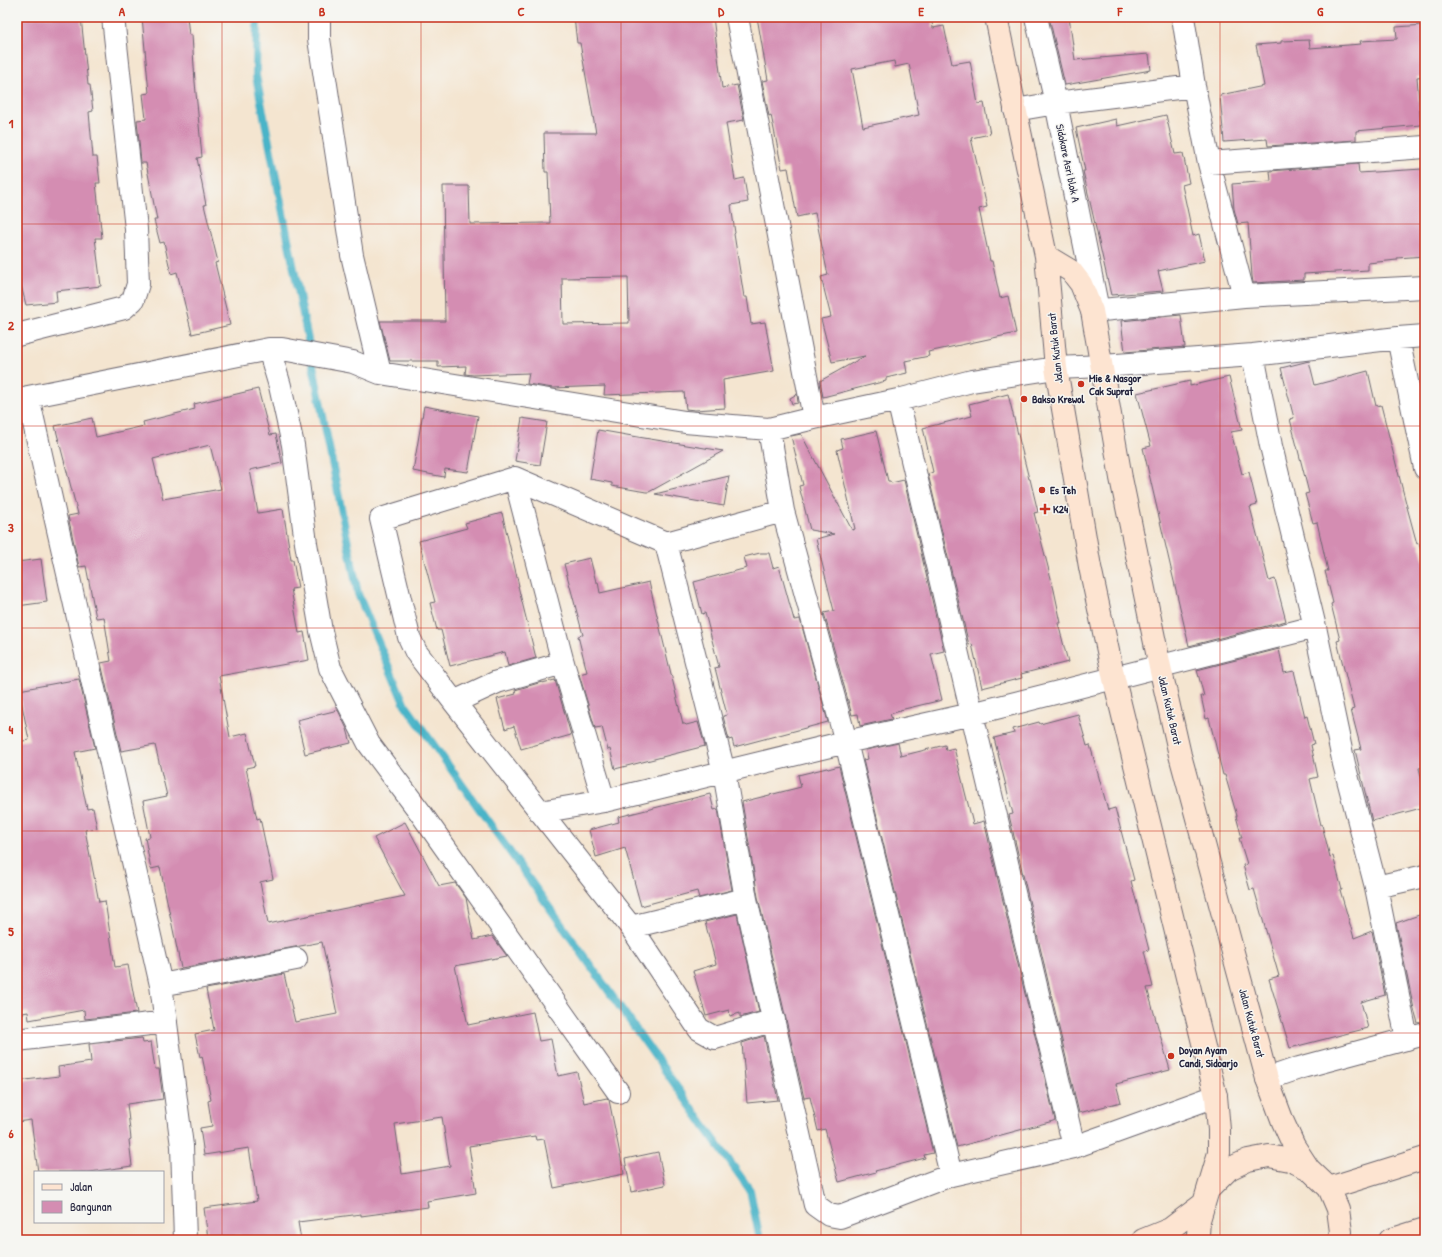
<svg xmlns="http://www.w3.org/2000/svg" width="1442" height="1257" font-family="'Patrick Hand',sans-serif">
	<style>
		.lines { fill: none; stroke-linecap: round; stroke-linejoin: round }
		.stream { stroke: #4ab4c8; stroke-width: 8 }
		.building { fill: #d48db2; fill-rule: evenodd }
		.street-casing { stroke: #6c666f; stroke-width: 24 }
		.secondary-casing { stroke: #6c666f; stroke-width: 24 }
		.street { stroke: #fff; stroke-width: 22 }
		.secondary { stroke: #fde4d1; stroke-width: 22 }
		.grid { fill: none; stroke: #c8321e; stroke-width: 1; stroke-opacity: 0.55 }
		.poi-dot { fill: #c8321e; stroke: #f6f6f2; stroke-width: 1.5 }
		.labels { text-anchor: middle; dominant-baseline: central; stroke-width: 3; stroke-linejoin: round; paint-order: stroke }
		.street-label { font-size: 11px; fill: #22223b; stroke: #f6f6f2 }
		.poi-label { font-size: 11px; font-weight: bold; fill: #22223b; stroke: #f6f6f2; text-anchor: start }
		.neatline { fill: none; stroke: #c8321e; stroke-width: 1.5 }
		.grid-label { font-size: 13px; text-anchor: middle; font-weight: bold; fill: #c8321e }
	</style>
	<rect width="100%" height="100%" fill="#f6f6f2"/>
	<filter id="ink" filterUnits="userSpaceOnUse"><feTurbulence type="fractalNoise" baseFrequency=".025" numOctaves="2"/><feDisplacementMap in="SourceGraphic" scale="8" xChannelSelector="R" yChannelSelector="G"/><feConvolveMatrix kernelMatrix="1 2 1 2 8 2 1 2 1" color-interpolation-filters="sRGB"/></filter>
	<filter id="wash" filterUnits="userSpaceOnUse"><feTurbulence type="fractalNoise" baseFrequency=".012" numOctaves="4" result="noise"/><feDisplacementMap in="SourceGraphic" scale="16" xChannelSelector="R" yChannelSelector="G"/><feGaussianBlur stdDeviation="0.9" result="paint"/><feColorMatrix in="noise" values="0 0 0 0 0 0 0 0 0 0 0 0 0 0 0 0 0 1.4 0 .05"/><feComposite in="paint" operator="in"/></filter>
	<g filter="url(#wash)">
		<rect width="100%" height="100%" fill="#f4e5d0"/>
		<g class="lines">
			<path class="stream" d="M257,17L256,76L358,594L404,703L750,1190L760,1240"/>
		</g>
		<g id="blocks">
			<path class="building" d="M43,17H81L88,85H90L93,111L89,112L93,157H97L100,183H96L102,238H95L101,286L56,291L57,302L26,305L17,269V20Z
				M142,17H187L189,35H192L195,82L202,157L197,158L206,205H204L218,262L215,263L230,325L192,334L177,272L171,274L164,242L160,243L154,220H157L146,163H141L137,120L146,119L143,94L149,93Z
				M574,17H713L722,88L737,85L744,120L726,123L735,180L744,178L748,202L731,205L735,233L734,234L744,297H747L751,324L765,322L774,371L723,380L725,408L695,410L686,409L684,392L604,395L605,386L553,388L527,384L529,373L473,375L465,374L466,366L438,367V361H390L380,321H445L443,186H469L470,224L550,223L548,172H545L544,133H596L580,43H577ZM628,277L629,323L563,324L562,278Z
				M757,17H931L933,28L944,26L952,64L970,61L978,104L984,103L990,134L971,138L987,207L979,209L990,261H992L1000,298L1008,296L1016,333L928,352L929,356L905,361L907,373L886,378V381L823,397L820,381L865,356L832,362L821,319L831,317L821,277L828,275L815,213L797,217L788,168L782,169L771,115L769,116L762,81L768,80ZM894,61L895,67L909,64L919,115L863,127L852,69Z
				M1049,17H1069L1075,60L1149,54L1151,70L1065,85Z
				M1425,25V76L1417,77L1421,125L1356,131V140L1268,146L1267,139L1224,142L1220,95L1264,86L1256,45L1281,43V41L1309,40L1310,48L1361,44L1360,41L1397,39L1396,27Z
				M1166,115L1175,154L1183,153L1189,183L1182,185L1193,236L1199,234L1205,261L1158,271L1163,291L1111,295L1083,171H1085L1076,128L1116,119L1117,126Z
				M1358,164L1359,173L1422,169L1425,213V256L1397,258V260L1368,263V270L1304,274V280L1253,283L1252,276L1248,223L1238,224L1234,209L1232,184L1271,181L1270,171Z
				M1181,315L1185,347L1125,352L1121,321Z
				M1309,361L1315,385L1368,371L1376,406L1381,405L1407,507L1417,544L1419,543L1425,566V767L1419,768L1425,794V807L1372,821L1355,750L1361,749L1351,710L1354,709L1337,641L1340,640L1331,604L1333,603L1325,571H1328L1317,522L1313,523L1305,494L1309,493L1290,419L1294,418L1281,368Z
				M1229,377L1242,430L1231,432L1242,474L1249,472L1257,505L1250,507L1269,581L1275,579L1286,621L1189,646L1143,448L1151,446L1137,393L1190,381V386Z
				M258,389L270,435L276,434L282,463L250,470L258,513L283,509L291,560H293L298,588L291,589L299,633L304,632L309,660L219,676L230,737L247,733L255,766L246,768L257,819L260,818L273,879L260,882L268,924L405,896L374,838L405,822L439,886L455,883L466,898L474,940L492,936L507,956L455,966L468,1025L533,1012L539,1041L551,1039L558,1076L577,1072L584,1103L607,1098L609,1100L624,1174L554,1188L544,1139L536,1140L535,1136L469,1146L476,1193L427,1201L428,1207L361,1216V1214L298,1222L301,1240H241L240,1235L208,1239L204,1208L257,1201L249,1148L204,1155L200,1128L212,1126L208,1101L211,1100L202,1056L200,1057L195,1034L214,1030L206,989L284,974L295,1022L337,1014L332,989L322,942L181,968L160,867L151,869L145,838L150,837L143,801L167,796L155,745L121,751L101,663L111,661L104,617L96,618L86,566L79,567L68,516L78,514L55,426L92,418L96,437L144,426L143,422L195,409L194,404ZM210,445L221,489L163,499L153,459ZM442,1117L450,1166L402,1174L395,1124Z
				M797,394L798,403L792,404L790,398Z
				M1008,394L1029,479H1030L1038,512L1034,513L1054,590L1061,623H1058L1068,662L1021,674L1022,678L982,688L972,644L969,645L928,474L933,472L923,428L972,416L969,404Z
				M424,406L478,416L468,472L445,469L444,477L413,471Z
				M522,418L547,422L540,465L515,461Z
				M598,430L638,437L723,451L649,492H646L612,486V483L590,479Z
				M876,431L888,481H890L891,483L904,480L944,651L931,654L942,700L900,710V711L890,714L892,719L860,726L858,714L852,715L824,613L834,611L816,539L834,534L810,530L799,486L803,485L791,436L801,434L852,530L855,529L837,450L843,448L841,439Z
				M729,476L724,506L655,494Z
				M502,513L519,586H518L536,658L508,666L505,652L450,666L441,630H437L430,603L435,602L419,541L467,528L465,523Z
				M760,553H769L773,568L779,566L794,620L800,619L828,722L734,747L732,739L729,740L723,716L727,715L715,668L719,667L705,613L702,614L694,582L747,568L744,557Z
				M590,558L596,582H598L600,593L649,582L683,724H685L686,725L698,722L705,746L615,769L610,749L608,750L602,727L595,728L579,674L587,672L578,636L583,635L564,564Z
				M41,559L47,602L17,606V562Z
				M1279,649L1284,673L1294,671L1305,717L1307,716L1314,744L1311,745L1318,777L1310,779L1321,825H1322L1330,857L1333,856L1342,890H1340L1354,938L1372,931L1385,995L1361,1002L1368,1028L1290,1048L1269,979L1279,976L1254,889L1250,890L1243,865L1247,864L1239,838H1242L1236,816H1237L1225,775H1223L1209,718L1206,719L1201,696H1204L1197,670Z
				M79,679L95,748L75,752L87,809L93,808L97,828L85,830L99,902L105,901L115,967L128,965L137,1013L85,1019L84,1010L29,1020L28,1012L17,1014V742L29,740L19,690Z
				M555,680L571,735L521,749L514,726L505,729L497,699L516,694L515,690L542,682V683Z
				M338,710L347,729L351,743L305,754L297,720Z
				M1078,714L1087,746L1090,745L1108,810L1115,808L1134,880L1131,881L1149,950L1144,951L1153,987L1147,988L1170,1070L1116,1084L1121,1102L1079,1113L1009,815L1013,814L994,738L1014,733L1013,729L1039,722L1040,724Z
				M898,743L901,756L945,745L946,750L954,748L973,824L984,821L1055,1120L1053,1121L957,1147L863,760L868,759L866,750Z
				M839,766L933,1153L924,1155L925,1158L875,1171L876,1172L839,1182L825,1129L818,1131L810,1097L804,1098L758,897L742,802L801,787L798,775L827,768L828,769Z
				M710,794L714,810L718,809L732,890L699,898L697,891L641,906L625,848L596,857L589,830L619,822L618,817Z
				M1425,913V1022L1418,1023L1414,1009L1396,923Z
				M737,914L759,1012L740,1017V1013L730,1016L729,1010L706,1016L693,971L716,964L705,922Z
				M764,1036L778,1100L747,1103L742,1043Z
				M142,1038L143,1043L151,1042L155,1069H159L163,1099L127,1104L131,1139L129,1140L132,1166L90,1172H38L31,1120L17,1122V1081L59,1076L58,1067L91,1062L89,1044Z
				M658,1152L665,1185L631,1192L625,1159Z"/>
		</g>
	</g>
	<g filter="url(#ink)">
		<use href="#blocks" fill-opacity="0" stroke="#6c666f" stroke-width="1"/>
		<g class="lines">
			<defs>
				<path id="street" d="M319,17V39L352,255L380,373
					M737,17L814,418
					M1036,17L1056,103L1098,310
					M1183,17L1194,86L1209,163L1244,296L1425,287
					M1015,110L1056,103L1194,86
					M1209,163L1425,147
					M1092,311L1244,296
					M17,335L124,308L133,300L138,284L136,229L113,17
					M1398,338L1425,468
					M269,349L280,386L293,445L306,543L321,631L330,668L369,744L420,812L618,1092
					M1253,355L1271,446L1315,627L1344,764L1376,887L1407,1039
					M898,400L1074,1147
					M769,429L783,511L846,742L951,1175
					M515,478L563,663L604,801
					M666,543L724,772L746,899L815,1205L829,1215L840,1217L951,1175L1074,1147L1216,1096
					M454,702L497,682L563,663
					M540,812L604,801L846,742L972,714L1315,627
					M1376,887L1425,876
					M631,927L746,899
					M161,985L296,959
					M774,1020L715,1038L699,1029L631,927L454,702L416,652L409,637L381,519L515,478L666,543L783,511
					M17,1040L166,1022
					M1267,1079L1299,1068L1425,1034
					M185,1240L182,1146L161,985L28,397L269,349H282L353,362L380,373L685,422L769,429L814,418L898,400L972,381L1056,368L1103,366L1253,355L1398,338L1425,336"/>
				<path id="secondary" d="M996,17L1046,256L1056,368L1090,567L1114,679L1216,1096L1219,1130V1153L1208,1190
					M1046,256L1071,271L1081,284L1092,311L1121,478L1160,667L1180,755L1267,1079L1283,1122L1294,1146L1309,1169
					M1329,1188L1425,1158
					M1143,1240L1170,1229L1203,1204
					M1199,1240L1198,1235L1199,1220L1208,1190L1229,1169L1248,1160L1269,1156L1290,1160L1309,1169L1329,1188L1338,1209L1341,1232L1339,1240
					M1390,1240L1425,1229"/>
			</defs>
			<use href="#street" class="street-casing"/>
			<use href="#secondary" class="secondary-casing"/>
			<use href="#street" class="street"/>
			<use href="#secondary" class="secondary"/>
		</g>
	</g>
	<path class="grid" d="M222,17V1240M421,17V1240M621,17V1240M821,17V1240M1021,17V1240M1220,17V1240M17,224H1425M17,426H1425M17,628H1425M17,831H1425M17,1033H1425"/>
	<g class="poi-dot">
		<circle cx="1081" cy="384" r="4"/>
		<circle cx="1024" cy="399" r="4"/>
		<circle cx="1042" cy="490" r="4"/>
		<path d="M1043 503h4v4h4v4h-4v4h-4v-4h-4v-4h4z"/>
		<circle cx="1171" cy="1056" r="4"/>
	</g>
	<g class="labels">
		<g class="street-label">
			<text transform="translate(1068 163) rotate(78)">Sidokare Asri blok A</text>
			<text transform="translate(1055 348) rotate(-96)">Jalan Kutuk Barat</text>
			<text transform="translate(1170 710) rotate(77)">Jalan Kutuk Barat</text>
			<text transform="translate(1252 1023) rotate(75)">Jalan Kutuk Barat</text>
		</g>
		<g class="poi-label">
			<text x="1089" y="378">Mie &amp; Nasgor<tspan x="1089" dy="13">Cak Suprat</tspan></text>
			<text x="1032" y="399">Bakso Krewol</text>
			<text x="1050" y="490">Es Teh</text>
			<text x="1053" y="509">K24</text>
			<text x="1179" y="1050">Doyan Ayam<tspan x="1179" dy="13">Candi, Sidoarjo</tspan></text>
		</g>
	</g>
	<rect width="1442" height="1257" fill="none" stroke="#f6f6f2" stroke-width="44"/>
	<rect x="34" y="1171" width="130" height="52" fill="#f6f6f2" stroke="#a1a1a9"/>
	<rect x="42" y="1184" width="20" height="6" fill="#fde4d1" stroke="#a1a1a9"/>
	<text x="70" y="1191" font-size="12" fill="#22223b">Jalan</text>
	<rect x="42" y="1201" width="20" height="12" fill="#d48db2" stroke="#a1a1a9"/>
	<text x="70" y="1211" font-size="12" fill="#22223b">Bangunan</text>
	<rect x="22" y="22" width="1398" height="1213" class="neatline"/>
	<g class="grid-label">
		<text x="122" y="16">A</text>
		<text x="322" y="16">B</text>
		<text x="521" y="16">C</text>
		<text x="721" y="16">D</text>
		<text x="921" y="16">E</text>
		<text x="1120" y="16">F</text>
		<text x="1320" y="16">G</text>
		<text x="11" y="128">1</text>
		<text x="11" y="330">2</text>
		<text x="11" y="532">3</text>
		<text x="11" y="734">4</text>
		<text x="11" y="936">5</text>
		<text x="11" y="1138">6</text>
	</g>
</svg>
